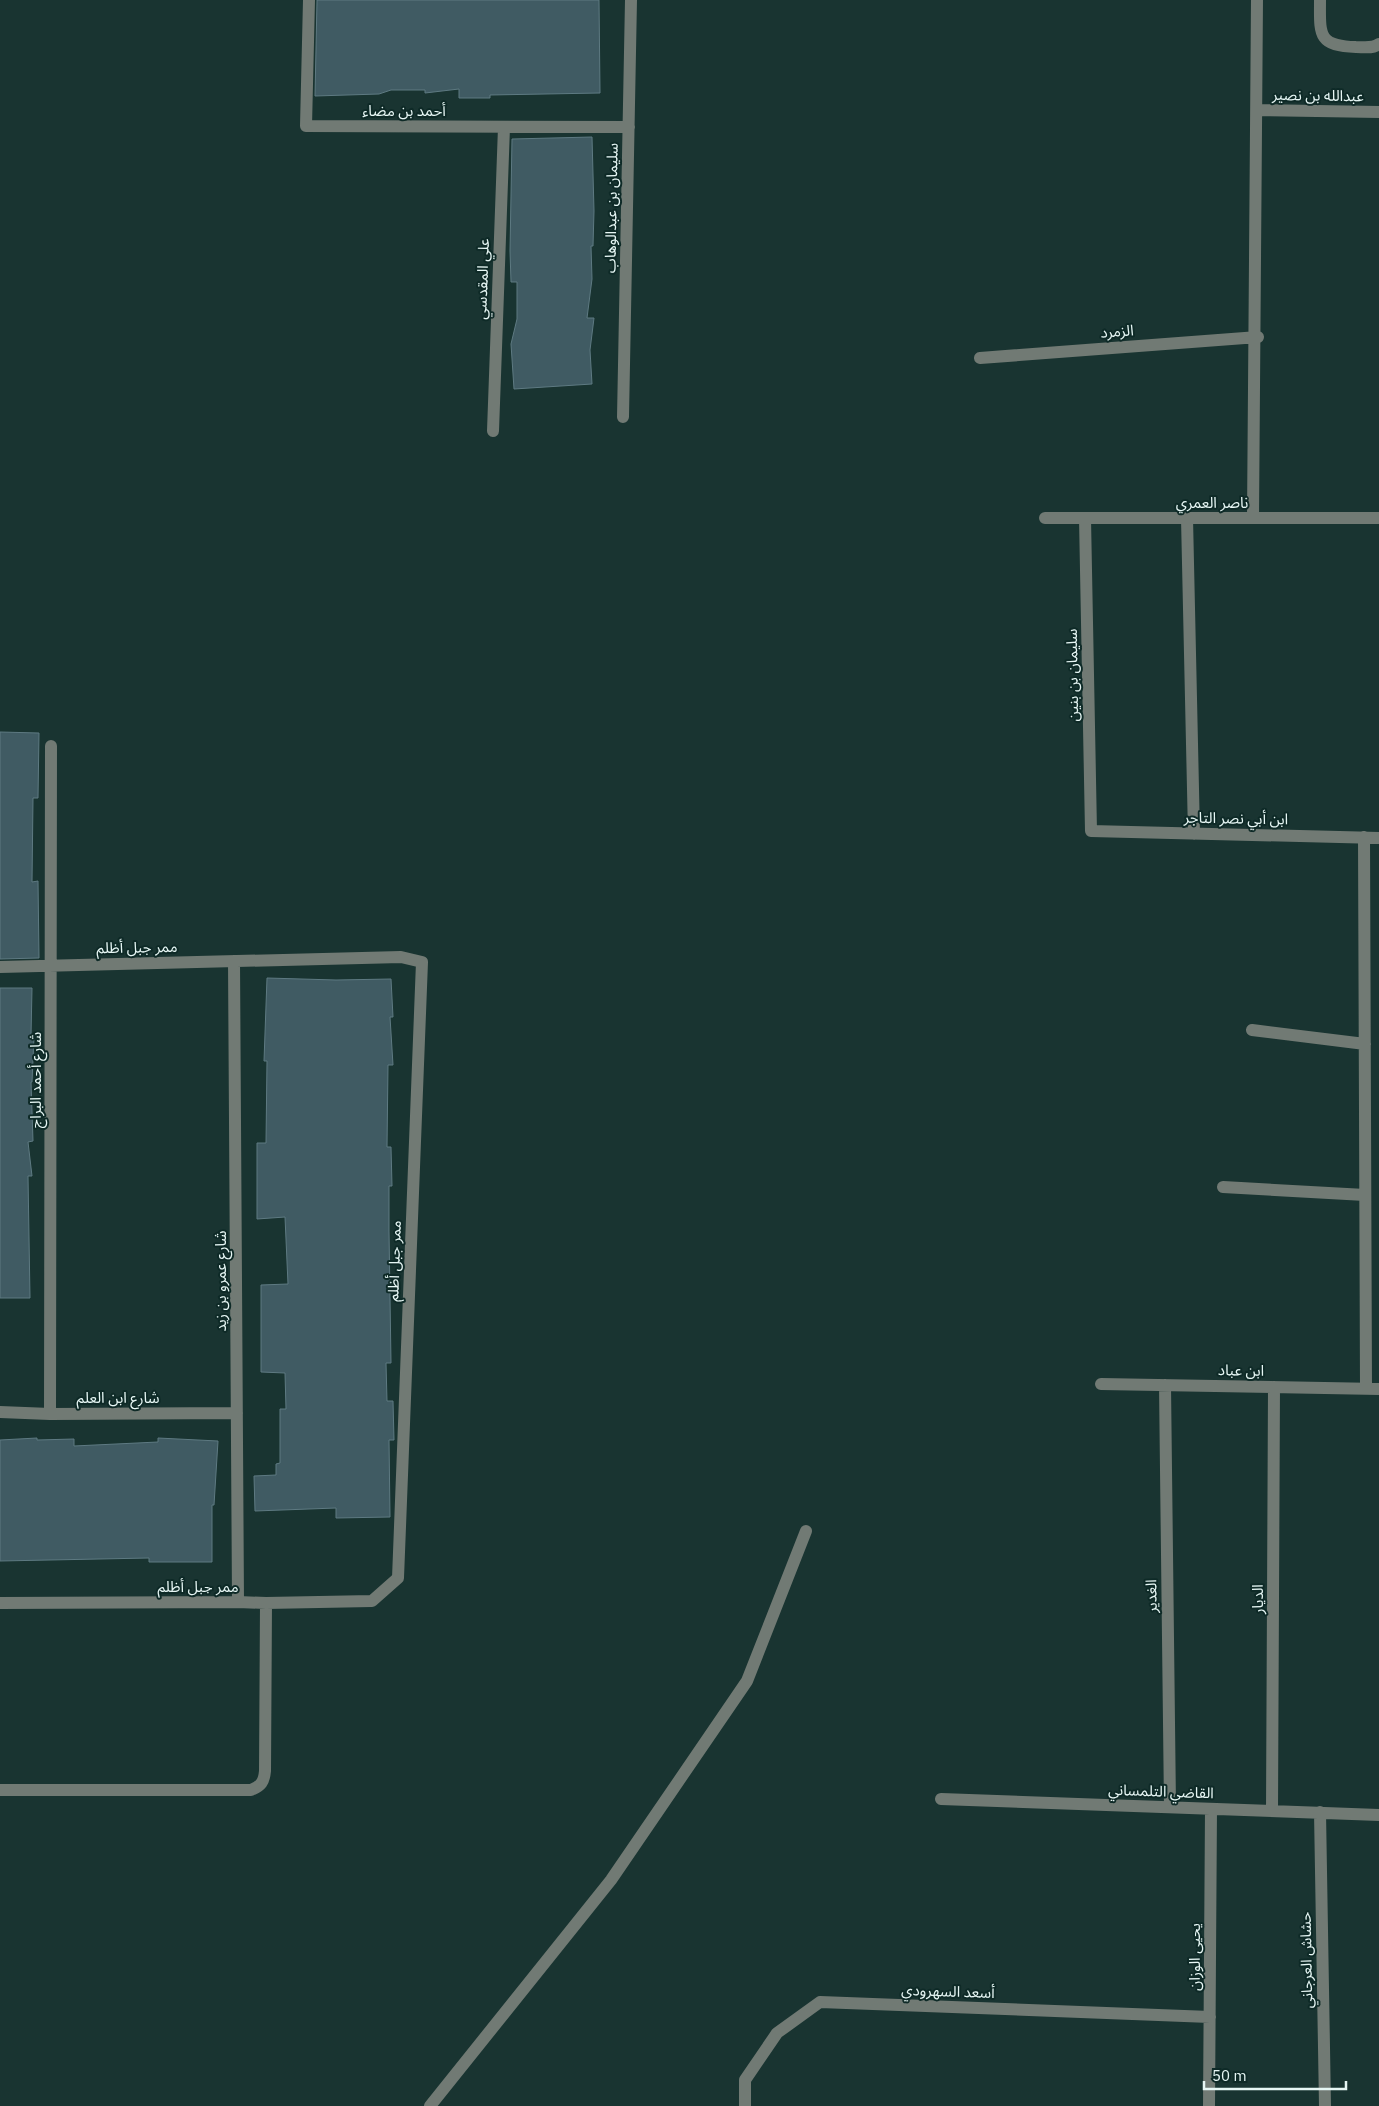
<svg xmlns="http://www.w3.org/2000/svg" width="1379" height="2106" font-family="'IBM Plex Sans','Noto Sans Arabic',sans-serif">
	<style>
		.building { fill: #405b63; stroke: #5e7a82 }
		.lines { fill: none; stroke-linecap: round; stroke-linejoin: round }
		.minor { stroke: #717a74; stroke-width: 12 }
		.labels { text-anchor: middle; dominant-baseline: central; stroke-width: 4; stroke-linejoin: round; paint-order: stroke }
		.street-label { font-size: 15px; fill: #e7f7f5; stroke: #0e2a27 }
	</style>
	<rect width="100%" height="100%" fill="#193431"/>
	<path class="building" d="M317,0H599L600,93L490,95V98H459V89L425,93V90H391L379,94L315,96Z
		M592,137L594,211L593,246H591L592,279L587,318H594L590,350L592,384L514,389L511,344L517,319V282H511L510,251L512,139Z
		M0,732L39,733L38,798H33L32,882L38,881L39,958L0,959Z
		M267,978L336,980L391,979L393,1017H390L393,1065H388L387,1147H391L392,1186H389V1231L391,1363H386L387,1401H393L394,1440H389L390,1517L336,1518V1508L255,1511L254,1476L276,1475V1464L280,1463V1409H286L285,1373L261,1372V1285L288,1284L285,1217L257,1219V1143H266L267,1061H264Z
		M0,988H32L31,1036H34L32,1082H31L33,1141L28,1142L32,1176H28L30,1298H0Z
		M37,1438V1440L74,1439V1446L158,1442V1438L218,1441L214,1505H212V1562H149V1558L0,1561V1440Z"/>
	<g class="lines">
		<path class="minor" d="M309,0L306,126L629,127
			M1320,0C1320,34 1317,46 1356,47C1364,47 1372,49 1379,44
			M1257,110L1379,112
			M980,358L1258,337
			M623,417L631,0
			M493,431L504,127
			M1045,518H1379
			M1085,518L1091,831L1379,838
			M1187,518L1194,834
			M1253,518L1257,0
			M1364,837L1366,1388
			M234,961L238,1602
			M0,967L401,957L422,962L398,1578L372,1601L266,1603L238,1602L0,1603
			M1252,1030L1365,1044
			M1223,1187L1365,1195
			M1101,1384L1379,1389
			M1165,1385L1170,1807
			M0,1412L50,1414L237,1413
			M50,1414L51,746
			M0,1790H251C261,1786 264,1782 265,1771L266,1603
			M941,1799L1379,1815
			M1272,1811L1274,1387
			M1320,1812L1325,2106
			M430,2106L611,1880L747,1681L806,1531
			M745,2106V2080L777,2033L820,2002L1210,2017
			M1209,2106L1211,1809"/>
	</g>
	<g class="labels">
		<g class="street-label">
			<text transform="translate(1318 95) rotate(1)">عبدالله بن نصير</text>
			<text x="404" y="110">أحمد بن مضاء</text>
			<text transform="translate(611 208) rotate(-89)">سليمان بن عبدالوهاب</text>
			<text transform="translate(482 279) rotate(-88)">علي المقدسي</text>
			<text transform="translate(1117 331) rotate(-4)">الزمرد</text>
			<text x="1212" y="502">ناصر العمري</text>
			<text transform="translate(1072 675) rotate(-91)">سليمان بن بنين</text>
			<text transform="translate(1236 818) rotate(1)">ابن أبي نصر التاجر</text>
			<text transform="translate(137 947) rotate(-1)">ممر جبل أظلم</text>
			<text transform="translate(35 1080) rotate(-90)">شارع أحمد البراج</text>
			<text transform="translate(394 1261) rotate(-88)">ممر جبل أظلم</text>
			<text transform="translate(220 1281) rotate(-90)">شارع عمرو بن زيد</text>
			<text transform="translate(1241 1370) rotate(1)">ابن عباد</text>
			<text x="118" y="1397">شارع ابن العلم</text>
			<text x="198" y="1586">ممر جبل أظلم</text>
			<text transform="translate(1151 1596) rotate(-91)">الغدير</text>
			<text transform="translate(1257 1599) rotate(-90)">الديار</text>
			<text transform="translate(1161 1791) rotate(2)">القاضي التلمساني</text>
			<text transform="translate(1194 1957) rotate(-90)">يحيى الوزان</text>
			<text transform="translate(1306 1960) rotate(-91)">حشاش العرجاني</text>
			<text transform="translate(948 1991) rotate(2)">أسعد السهرودي</text>
		</g>
	</g>
	<path d="M1204 2081v8h142v-8" fill="none" stroke="#e7f7f5" stroke-width="2.5"/>
	<text x="1212" y="2081" font-size="15" fill="#e7f7f5" stroke="#0e2a27" stroke-width="4" paint-order="stroke">50 m</text>
</svg>
